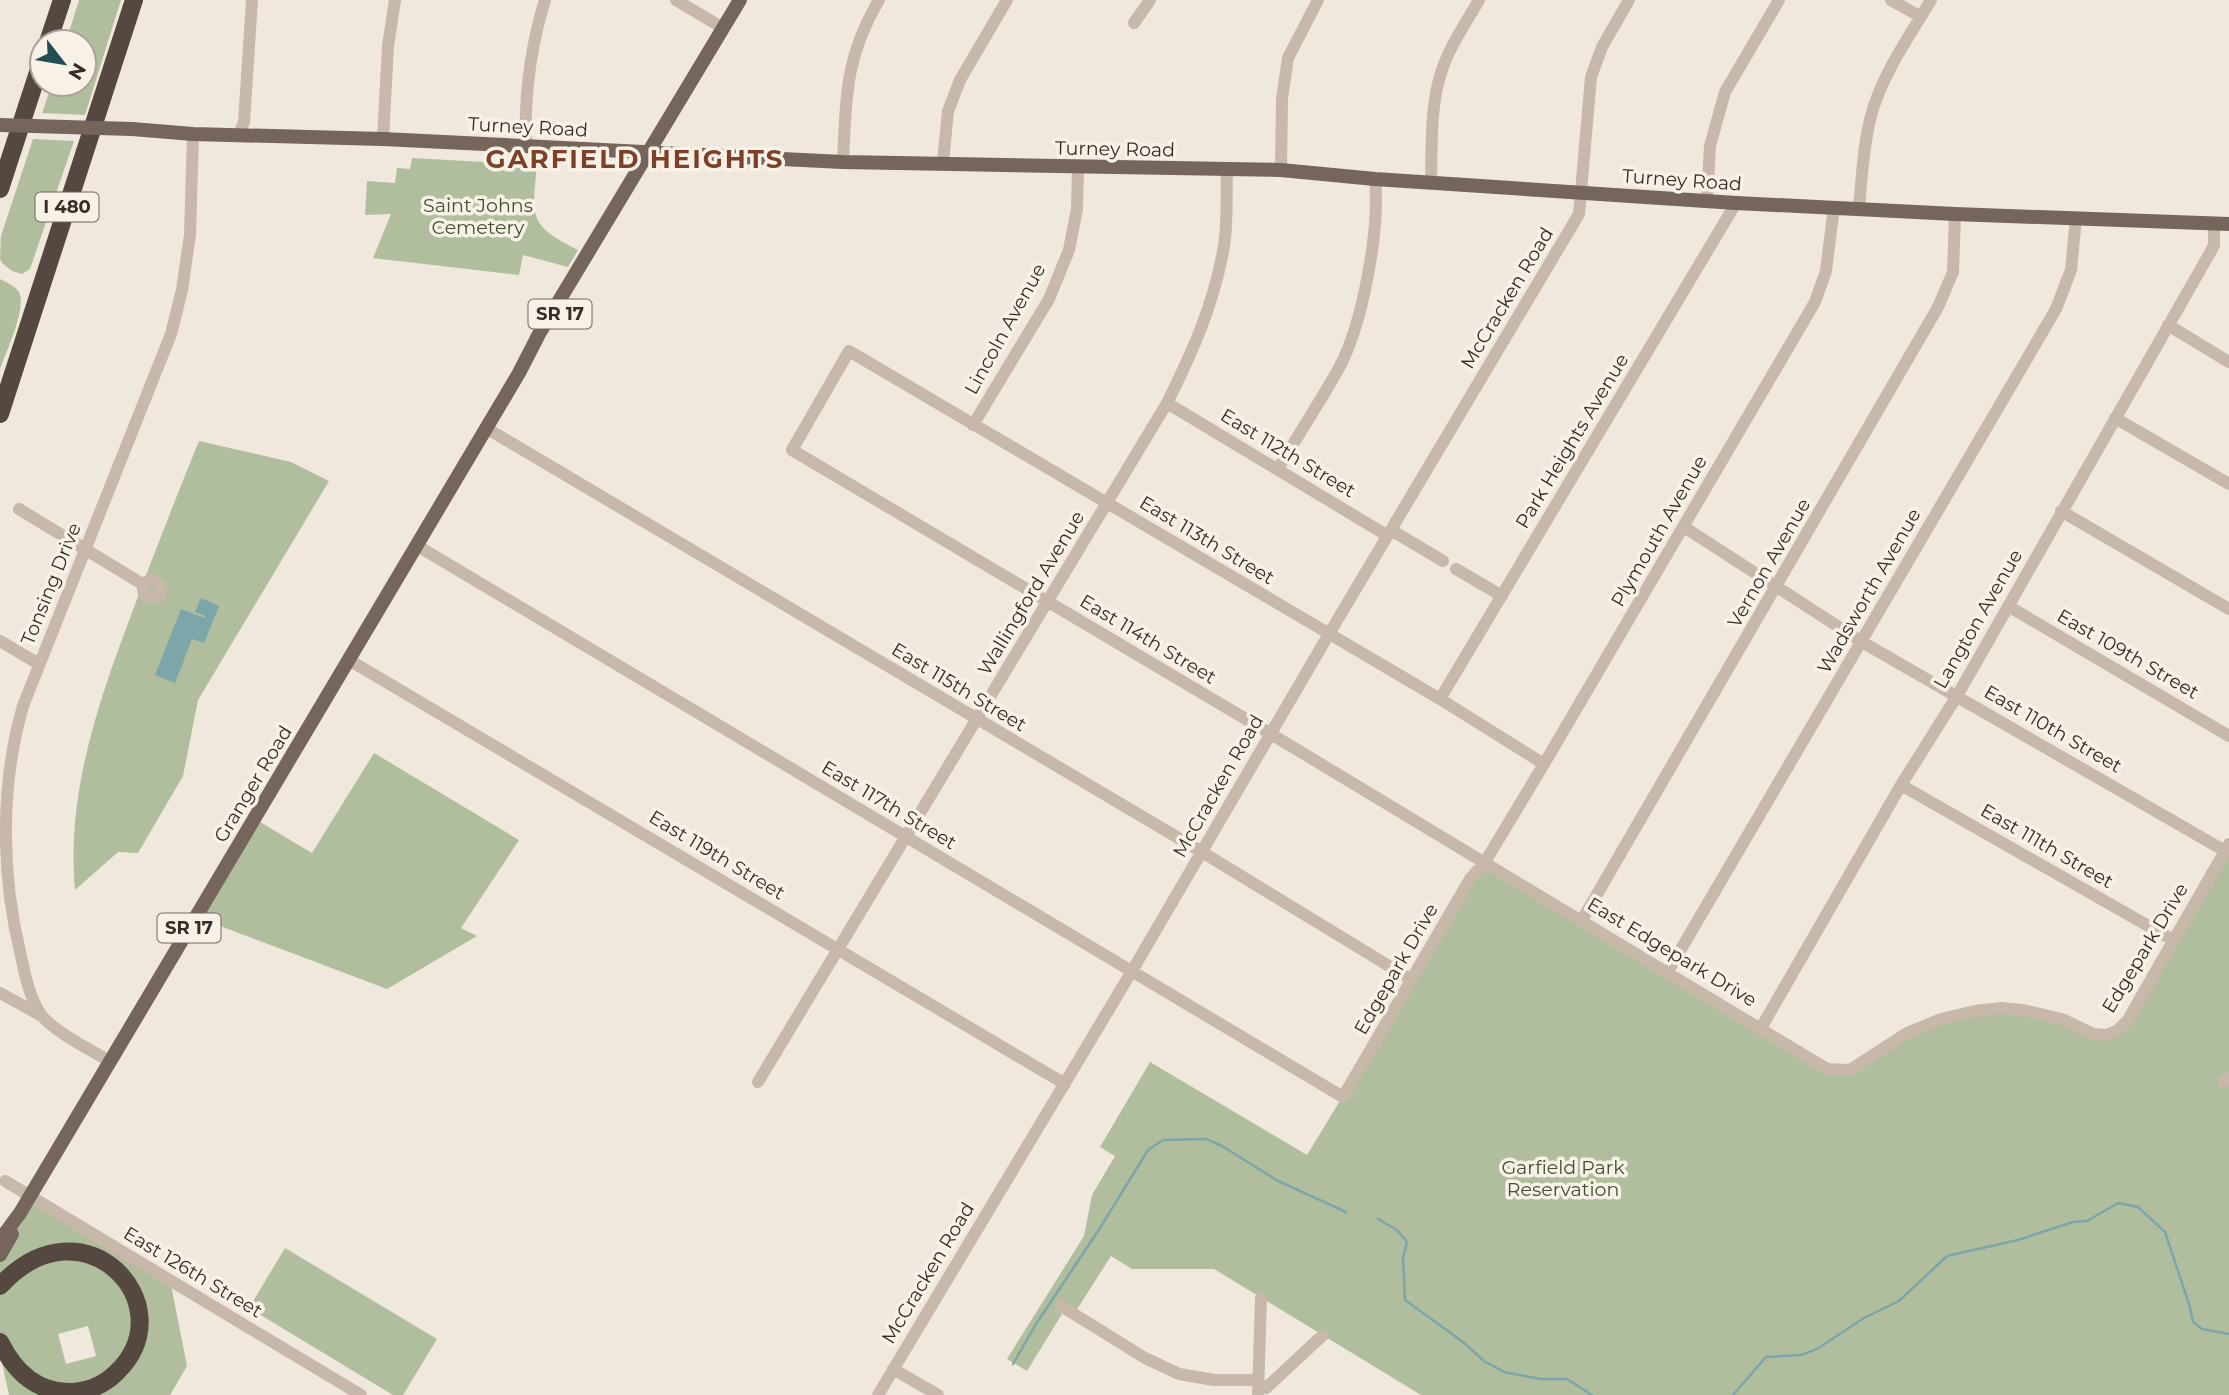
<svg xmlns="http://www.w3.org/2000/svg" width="2229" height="1395" font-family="Montserrat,sans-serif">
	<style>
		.green { fill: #b1be9d; fill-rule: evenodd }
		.water { fill: #7da6aa }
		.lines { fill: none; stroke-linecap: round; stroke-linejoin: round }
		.stream { stroke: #7da6aa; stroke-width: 2.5 }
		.minor { stroke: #c7b8a9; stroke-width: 12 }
		.major { stroke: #75655b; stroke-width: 14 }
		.highway { stroke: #554840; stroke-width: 18 }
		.major-bridge { stroke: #75655b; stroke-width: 14 }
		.labels { text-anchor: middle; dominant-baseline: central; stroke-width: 7; stroke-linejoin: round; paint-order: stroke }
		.shield { fill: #f8f1e8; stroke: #706862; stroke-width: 2 }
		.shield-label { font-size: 18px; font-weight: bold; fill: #352d28 }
		.street-label { font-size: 19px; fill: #352d28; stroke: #f8f1e8 }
		.park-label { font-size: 19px; fill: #42512e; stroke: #f8f1e8 }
		.district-label { font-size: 26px; font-weight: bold; letter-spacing: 2px; fill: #7d4128; stroke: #f8f1e8 }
	</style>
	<rect width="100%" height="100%" fill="#f0e8dc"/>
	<path class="green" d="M79,0H121L85,115L42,113L52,84H84V42H66Z
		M33,139L74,141L30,269L22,274L12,271L2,263L0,259L1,236Z
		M412,158L537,165C532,218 528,225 578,250L568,267L523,255L519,275L373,258L391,214L365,215L367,181L395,183L397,168L410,169Z
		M0,279C6,282 15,286 19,292C27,307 6,353 0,369Z
		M199,441L291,462L329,481L198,700L183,776L138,853L118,852L75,890C66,793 99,700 133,610C154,554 176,497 199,441Z
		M374,753L519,840L461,928L477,936L387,989L196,917L255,819L312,853Z
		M2229,844V1395H1421L1214,1269H1132L1111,1256L1074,1314L1065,1309L1027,1371L1007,1359L1084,1236L1092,1195L1115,1156L1100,1147L1150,1062L1307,1155L1485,862L1840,1071L1941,1019L2023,1010L2093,1034L2118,1030Z
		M30,1196L170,1280L187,1366L170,1395H9L0,1354V1240ZM88,1326L96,1356L66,1364L58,1334Z
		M285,1248L437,1339L403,1395H393L249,1308Z"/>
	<path class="water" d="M201,598L219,606L204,643L192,639L175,683L155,675L181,609L205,618V616L195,612Z"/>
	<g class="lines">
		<path class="stream" d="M1378,1219L1397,1230L1407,1242L1403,1258L1405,1300L1463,1342L1484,1361L1504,1372L1541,1379H1567L1592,1395
			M1013,1364L1036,1324L1100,1228L1148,1150L1163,1140L1206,1139L1222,1146L1278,1181L1346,1212
			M1733,1395L1766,1357L1801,1355L1817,1349L1864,1318L1899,1301L1947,1256L2018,1240L2073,1222L2087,1221L2118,1203L2138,1207L2165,1232L2190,1307L2193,1322L2202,1329L2229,1334"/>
		<path class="minor" d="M676,0L723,28
			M1891,0L1921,17
			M1134,23L1150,0
			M239,135L244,122L252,0
			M383,139L388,46L395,0
			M526,147C524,96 530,49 545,0
			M843,162C846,98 845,57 879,0
			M943,162L948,111L960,80L1007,0
			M1281,170L1282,99L1288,58L1318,0
			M1431,181C1432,146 1430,107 1441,73C1449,47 1466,23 1479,0
			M1707,199L1710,146L1725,92L1779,0
			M1859,208C1862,178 1863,146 1871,116C1882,74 1909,37 1931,0
			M2168,325L2229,362
			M1167,403L1388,536
			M2115,418L2229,484
			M973,425L1049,299L1069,250L1077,209L1078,168
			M486,428L1202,852L1412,980
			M1278,469C1298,435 1320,402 1339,368C1363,323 1380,229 1375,179
			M19,509L144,585
			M2061,511L2229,609
			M1684,527L1862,642L2225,851
			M1391,530L1443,561
			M416,545L1343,1097L1470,879L1485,862L1544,764L1815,302L1826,271L1834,207
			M1456,569L1502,596
			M143 589a9 9 0 1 1 18 0a9 9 0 1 1-18 0Z
			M2008,606L2229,736
			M0,641L39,664
			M349,660L1065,1084
			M1440,699L1736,203
			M1544,764L1440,699L849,351L792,450L1271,734L1827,1069L1850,1070L1907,1033L1941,1019L1975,1011L2001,1008L2023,1010L2062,1019L2093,1034L2107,1035L2118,1030L2128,1020L2145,990L2229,844
			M1901,785L2173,940
			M1582,920L1938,307L1953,272L1955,214
			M1667,973L2056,309L2071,270L2076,218
			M0,993L42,1016
			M1761,1028L1901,785L1957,696L2211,251L2214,245V224
			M109,1061C91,1050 55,1032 42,1016C30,1000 25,975 21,956C1,875 0,786 23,706L171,334L182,290L190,235L193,134
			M758,1082L1167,403C1193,351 1214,304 1224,246C1228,221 1226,195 1227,170
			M2224,1082L2229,1077
			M5,1181L361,1395
			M1061,1306L1145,1358L1179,1374L1214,1380H1253L1266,1388L1323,1335
			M893,1369L938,1395
			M878,1395L1132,971L1329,634L1579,214L1591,77L1602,47L1629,0
			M1258,1395L1261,1298"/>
		<path class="major" d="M132,129L193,134L383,139L843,162L1281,170L1375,179L1736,203L1955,214L2229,224
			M0,1240L20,1213L519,373L539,334L740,0
			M0,1255L12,1234"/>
		<path class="highway" d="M48,42L62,0
			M0,189L42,60
			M0,414L134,0
			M0,1286C83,1195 186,1305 117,1372C104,1385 87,1392 69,1392C35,1392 14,1370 0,1342"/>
		<path class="major-bridge" d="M0,125L132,129"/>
	</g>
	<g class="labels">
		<g class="shield">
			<rect x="35.5" y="192.5" width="63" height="29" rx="5"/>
			<rect x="528.5" y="299.5" width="63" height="29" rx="5"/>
			<rect x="157.5" y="913.5" width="63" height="29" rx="5"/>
		</g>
		<g class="shield-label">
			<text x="67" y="207">I 480</text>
			<text x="560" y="314">SR 17</text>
			<text x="189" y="928">SR 17</text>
		</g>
		<g class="street-label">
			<text transform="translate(528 127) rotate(3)">Turney Road</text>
			<text transform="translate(1115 149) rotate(1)">Turney Road</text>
			<text transform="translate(1682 180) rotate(4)">Turney Road</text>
			<text transform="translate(1507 298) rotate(-59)">McCracken Road</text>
			<text transform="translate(1005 329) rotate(-61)">Lincoln Avenue</text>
			<text transform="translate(1572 441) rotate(-59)">Park Heights Avenue</text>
			<text transform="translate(1288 453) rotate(31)">East 112th Street</text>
			<text transform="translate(1659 531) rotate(-60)">Plymouth Avenue</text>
			<text transform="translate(1207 540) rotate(31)">East 113th Street</text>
			<text transform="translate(1769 563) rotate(-60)">Vernon Avenue</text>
			<text transform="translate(51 584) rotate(-68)">Tonsing Drive</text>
			<text transform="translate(1869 591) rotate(-60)">Wadsworth Avenue</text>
			<text transform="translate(1031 593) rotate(-59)">Wallingford Avenue</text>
			<text transform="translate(1978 619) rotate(-60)">Langton Avenue</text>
			<text transform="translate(1148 639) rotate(31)">East 114th Street</text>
			<text transform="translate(2128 654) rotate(30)">East 109th Street</text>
			<text transform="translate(959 687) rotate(31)">East 115th Street</text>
			<text transform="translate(2053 729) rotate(30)">East 110th Street</text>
			<text transform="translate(253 784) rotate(-59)">Granger Road</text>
			<text transform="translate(1218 786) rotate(-60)">McCracken Road</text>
			<text transform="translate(889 805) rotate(31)">East 117th Street</text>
			<text transform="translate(2047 846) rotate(30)">East 111th Street</text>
			<text transform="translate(717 855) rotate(31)">East 119th Street</text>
			<text transform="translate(2145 948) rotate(-59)">Edgepark Drive</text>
			<text transform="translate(1672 952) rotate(31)">East Edgepark Drive</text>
			<text transform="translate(1396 969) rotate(-60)">Edgepark Drive</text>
			<text transform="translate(193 1272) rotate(31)">East 126th Street</text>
			<text transform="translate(928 1273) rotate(-59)">McCracken Road</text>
		</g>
		<g class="park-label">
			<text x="478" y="205">Saint Johns<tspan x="478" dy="22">Cemetery</tspan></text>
			<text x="1563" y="1167">Garfield Park<tspan x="1563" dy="22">Reservation</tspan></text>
		</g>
		<g class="district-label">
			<text x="635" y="159">GARFIELD HEIGHTS</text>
		</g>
	</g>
	<g transform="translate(63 63) rotate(121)"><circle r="33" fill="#f8f1e8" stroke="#aaa39b" stroke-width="2"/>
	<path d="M0-5L12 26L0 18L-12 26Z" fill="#214d53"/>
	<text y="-10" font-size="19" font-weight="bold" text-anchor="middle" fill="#352d28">N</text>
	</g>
</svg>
